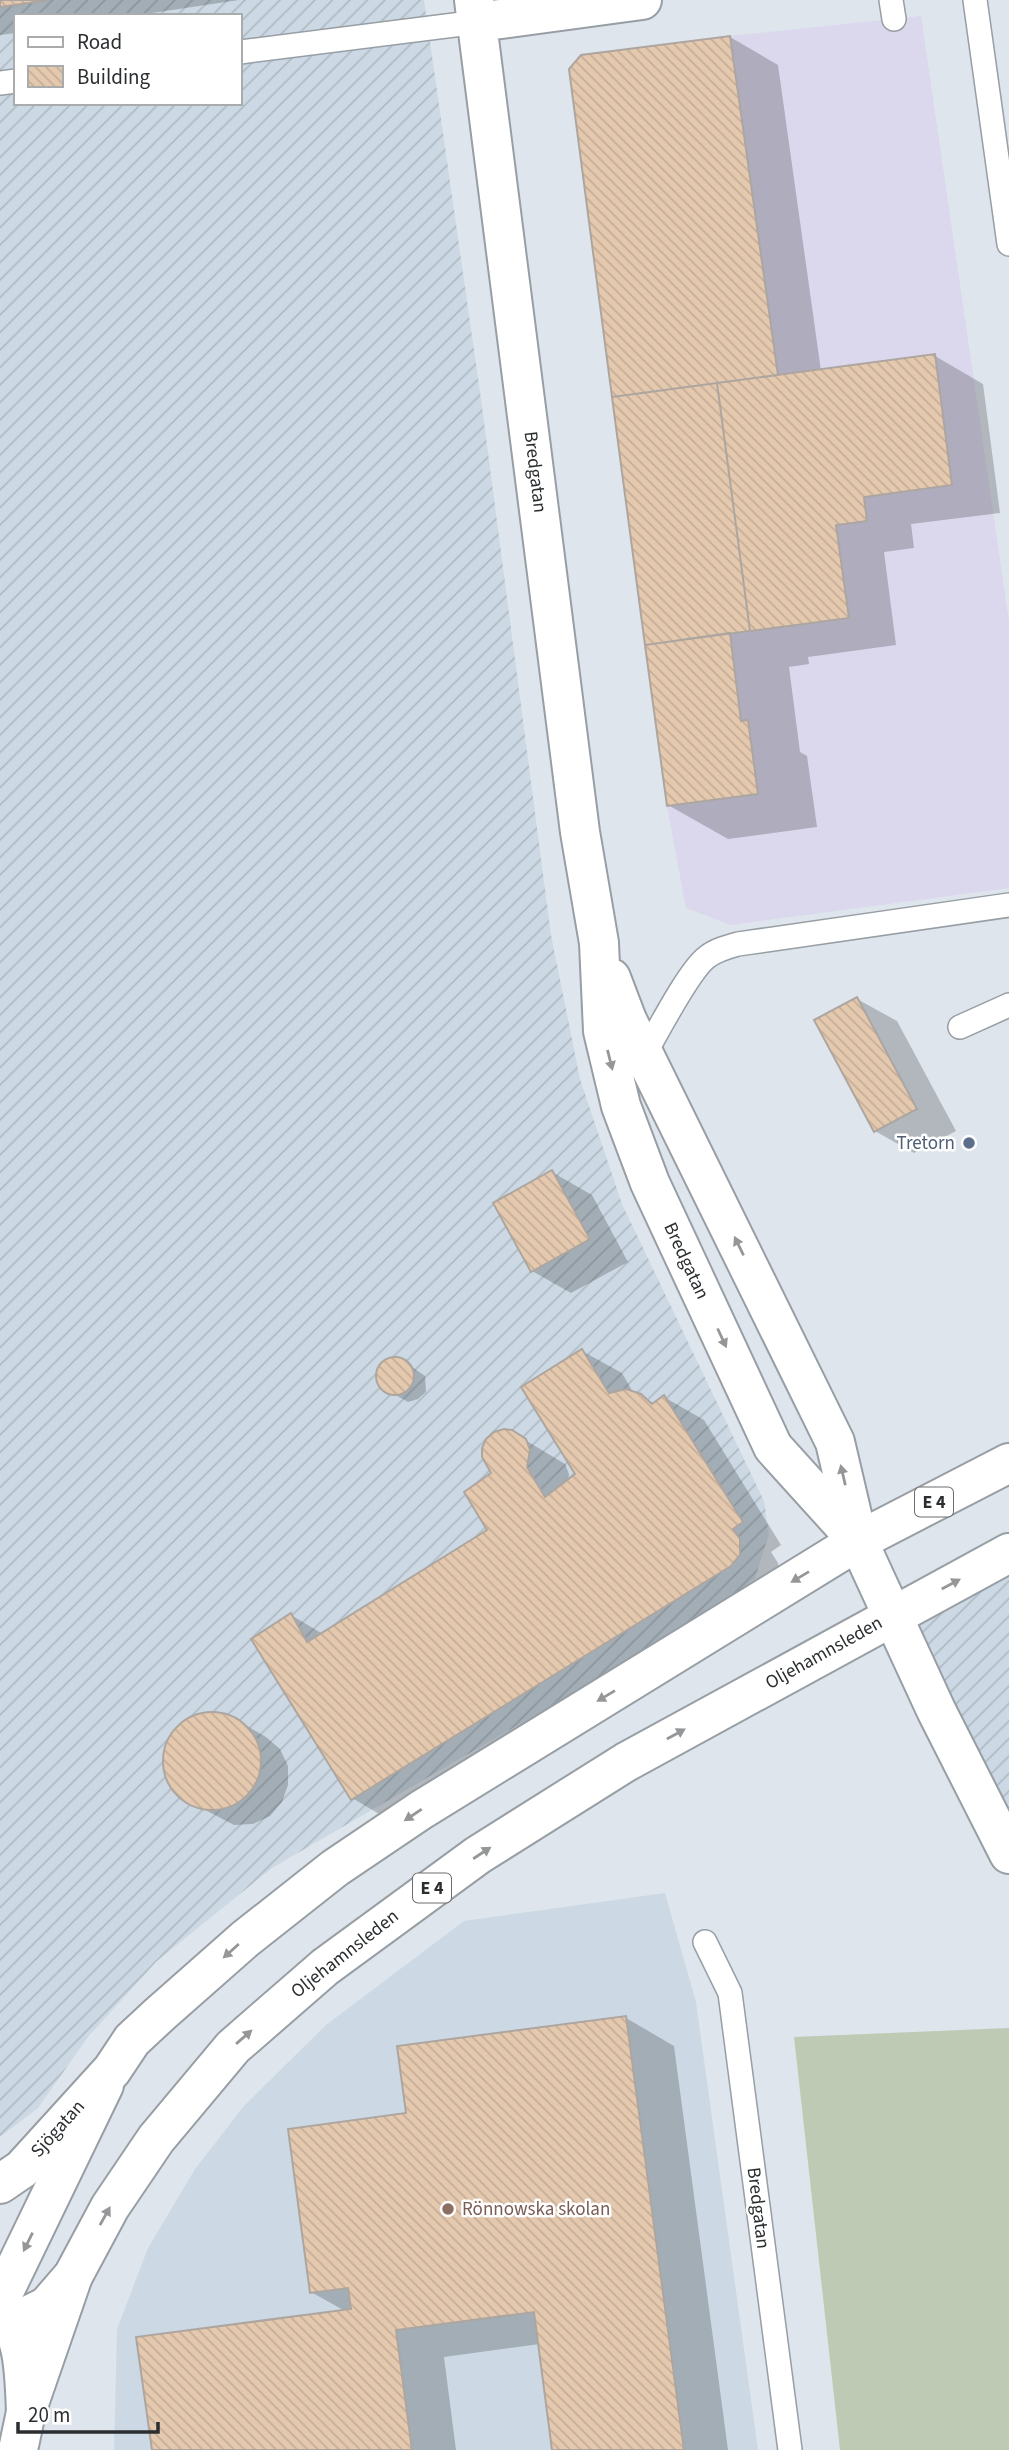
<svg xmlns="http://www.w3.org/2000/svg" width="1009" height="2450" font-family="'Source Sans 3',sans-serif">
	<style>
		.commercial { fill: #dbd7ed }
		.industrial { fill: url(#industrial-furrows); fill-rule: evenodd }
		.built { fill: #ccd9e4 }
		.garden { fill: #bfcab4 }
		.shadow { fill: #0003 }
		.building { fill: url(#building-back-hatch); stroke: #ada6a0; stroke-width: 2 }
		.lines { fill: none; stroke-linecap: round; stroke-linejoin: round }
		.lane-casing { stroke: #979ea4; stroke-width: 26 }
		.street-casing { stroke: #979ea4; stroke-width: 42 }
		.secondary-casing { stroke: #979ea4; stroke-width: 42 }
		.highway-casing { stroke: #979ea4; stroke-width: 42 }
		.lane { stroke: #fff; stroke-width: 23 }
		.street { stroke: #fff; stroke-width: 38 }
		.secondary { stroke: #fff; stroke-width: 38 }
		.highway { stroke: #fff; stroke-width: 38 }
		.oneway { fill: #959698 }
		.service-dot { fill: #5c6f8a; stroke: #fff; stroke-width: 2.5 }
		.education-dot { fill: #8d6e63; stroke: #fff; stroke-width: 2.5 }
		.labels { text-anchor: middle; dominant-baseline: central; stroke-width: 5; stroke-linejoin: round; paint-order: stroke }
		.shield { fill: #fff; stroke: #6b6d6e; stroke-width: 2 }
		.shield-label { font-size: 18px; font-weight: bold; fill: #2b2e30 }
		.street-label { font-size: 19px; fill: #2b2e30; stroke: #fff }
		.service-label { font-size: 19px; fill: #4e5e75; stroke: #fff; text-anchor: end }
		.education-label { font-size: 19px; fill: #785e54; stroke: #fff; text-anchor: start }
	</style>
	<defs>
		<pattern id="industrial-furrows" width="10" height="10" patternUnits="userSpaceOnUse" patternTransform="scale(1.75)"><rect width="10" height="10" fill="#ccd9e4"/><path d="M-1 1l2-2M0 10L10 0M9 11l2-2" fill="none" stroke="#afbbc4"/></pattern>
		<pattern id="building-back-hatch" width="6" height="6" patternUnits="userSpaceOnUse" patternTransform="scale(1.75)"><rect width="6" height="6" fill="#e5c9af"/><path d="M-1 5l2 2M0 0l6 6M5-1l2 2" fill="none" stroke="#c5ad97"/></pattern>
	</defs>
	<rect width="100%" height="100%" fill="#dee5ec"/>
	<path class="commercial" d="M921,16L1009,622V888L731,925L686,908L667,806L569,69L581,55L730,36Z"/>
	<path class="industrial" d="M0,0H424L481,399L551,935L580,1079L622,1204L764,1501L769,1534L755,1578L714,1611L272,1868L157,1961L88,2037L38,2108L0,2137ZM16,16H240V103H16Z
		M1009,1574V1813L913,1624Z"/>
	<path class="built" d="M665,1893L696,2002L758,2450H114L117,2329L148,2248L195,2169L244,2106L326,2025L464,1921Z"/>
	<path class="garden" d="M1009,2028V2450H840L794,2037Z"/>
	<path class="shadow" d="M0,0H239L132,16H16V33L0,35Z
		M730,37L778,65L821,371L935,356L983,384L1000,513L911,524L914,548L884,552L896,645L808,657L809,664L789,667L800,752L807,756L817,827L728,839L668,805Z
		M857,999L897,1021L956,1131L914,1153L875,1131Z
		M552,1172L592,1195L628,1262L571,1293L532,1271Z
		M582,1351L622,1373L634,1394L655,1404L664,1397L704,1420L781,1545L771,1552L778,1563L779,1578L391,1821L352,1798L291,1615L323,1634L490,1531L493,1473L512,1432L565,1464L569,1474L568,1482L577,1475Z
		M389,1359H401L425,1376L426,1392L418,1399L408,1402L383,1388L377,1378L380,1366Z
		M201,1714H219L237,1720L266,1737L280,1749L288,1766V1785L282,1802L270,1816L253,1824L234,1825L188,1801L174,1789L166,1772L165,1753L172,1736L184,1722Z
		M626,2018L674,2046L728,2450H554L540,2344L444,2357L456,2450H153L345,2311L311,2292Z"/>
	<path class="building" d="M0,0H50L0,7Z
		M730,36L778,375L612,397L569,69L581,55Z
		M935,354L952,485L864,497L867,521L836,525L849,618L750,631L717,383Z
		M717,383L750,631L645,645L612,397Z
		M730,633L741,721L748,720L758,794L667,806L645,645Z
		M857,997L917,1109L874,1132L814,1020Z
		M552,1170L590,1239L531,1272L493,1203Z
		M582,1349L609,1393L626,1389L641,1394L652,1404L664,1395L743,1522L733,1529L740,1539V1555L731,1566L351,1800L251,1639L291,1613L307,1642L487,1530L464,1492L491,1473L482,1457V1448L486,1439L494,1432L504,1429L512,1430L526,1439L530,1450L527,1467L545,1497L575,1474L521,1387Z
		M376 1376a19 19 0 1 1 38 0a19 19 0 1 1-38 0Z
		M163 1761a49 49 0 1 1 98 0a49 49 0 1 1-98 0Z
		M626,2016L684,2450H552L534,2312L396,2330L412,2450H152L136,2337L351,2309L348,2288L310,2293L288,2129L406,2113L397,2046Z"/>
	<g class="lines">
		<defs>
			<path id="lane" d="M891,0L894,19
				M975,0L1009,244
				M240,52L478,22
				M0,83L16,81
				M960,1027L1009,1005
				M644,1055C657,1033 689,970 707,957C716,950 727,947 738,944L1009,905
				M705,1942L730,1993L790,2450"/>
			<path id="street" d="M474,0L580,832L599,943L603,1031L621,1106L650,1183L773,1447L858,1541
				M478,22L642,0
				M611,978L627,1020L835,1442L857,1536
				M0,2300L104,2085
				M18,2450L26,2412L73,2276"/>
			<path id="secondary" d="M858,1541L936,1710L1009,1854"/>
			<path id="highway" d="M0,2184L22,2169L112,2070L132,2040L160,2014L245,1939L335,1868L421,1810L858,1541L1009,1463
				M0,2303C25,2340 24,2369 26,2412
				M0,2326L13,2323L47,2306L73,2276L110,2207L156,2139L233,2047L325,1967L478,1855L626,1762L1009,1553"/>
		</defs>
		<use href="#lane" class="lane-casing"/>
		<use href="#street" class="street-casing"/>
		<use href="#secondary" class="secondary-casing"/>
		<use href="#highway" class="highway-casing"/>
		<use href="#lane" class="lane"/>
		<use href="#street" class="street"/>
		<use href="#secondary" class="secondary"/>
		<use href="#highway" class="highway"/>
	</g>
	<defs><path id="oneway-solid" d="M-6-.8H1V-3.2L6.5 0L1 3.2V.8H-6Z" transform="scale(1.75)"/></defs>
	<g class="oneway">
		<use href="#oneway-solid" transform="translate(610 1060) rotate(76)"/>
		<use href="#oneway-solid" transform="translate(739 1246) rotate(-116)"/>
		<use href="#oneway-solid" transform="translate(722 1338) rotate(65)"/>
		<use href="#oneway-solid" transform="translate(843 1475) rotate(-103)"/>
		<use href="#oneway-solid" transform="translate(800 1577) rotate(149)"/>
		<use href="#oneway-solid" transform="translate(951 1584) rotate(-28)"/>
		<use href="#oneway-solid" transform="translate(606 1696) rotate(149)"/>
		<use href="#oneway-solid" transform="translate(676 1734) rotate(-29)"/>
		<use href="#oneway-solid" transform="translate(413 1815) rotate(146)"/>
		<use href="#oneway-solid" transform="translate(482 1853) rotate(-33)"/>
		<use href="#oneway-solid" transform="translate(231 1951) rotate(138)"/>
		<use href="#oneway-solid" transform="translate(244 2037) rotate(-41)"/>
		<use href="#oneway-solid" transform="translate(105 2216) rotate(-61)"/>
		<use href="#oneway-solid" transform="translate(28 2242) rotate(116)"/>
	</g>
	<circle class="service-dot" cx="969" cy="1143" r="7"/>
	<circle class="education-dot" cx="448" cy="2209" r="7"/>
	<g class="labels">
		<g class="shield">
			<rect x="915" y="1487.5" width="38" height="29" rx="5"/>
			<rect x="413" y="1873.5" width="38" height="29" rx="5"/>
		</g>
		<g class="shield-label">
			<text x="934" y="1502">E 4</text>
			<text x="432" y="1888">E 4</text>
		</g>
		<g class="street-label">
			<text transform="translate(535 472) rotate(83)">Bredgatan</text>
			<text transform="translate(686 1261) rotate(65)">Bredgatan</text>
			<text transform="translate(824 1653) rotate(-29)">Oljehamnsleden</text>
			<text transform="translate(345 1954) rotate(-38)">Oljehamnsleden</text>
			<text transform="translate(58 2129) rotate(-48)">Sjögatan</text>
			<text transform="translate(758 2208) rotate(83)">Bredgatan</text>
		</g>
		<g class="service-label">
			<text x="955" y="1143">Tretorn</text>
		</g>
		<g class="education-label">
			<text x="462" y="2209">Rönnowska skolan</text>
		</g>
	</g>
	<rect x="14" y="14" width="228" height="91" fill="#ffffff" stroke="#aaabac" stroke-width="2"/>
	<rect x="28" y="37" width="35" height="10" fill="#ffffff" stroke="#aaabac" stroke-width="2"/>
	<text x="77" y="49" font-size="21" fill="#2b2e30">Road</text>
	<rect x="28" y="66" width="35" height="21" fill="url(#building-back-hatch)" stroke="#aaabac" stroke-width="2"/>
	<text x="77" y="84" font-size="21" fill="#2b2e30">Building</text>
	<path d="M18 2422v10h140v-10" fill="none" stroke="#2b2e30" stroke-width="3.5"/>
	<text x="28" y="2422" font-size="21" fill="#2b2e30" stroke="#ffffff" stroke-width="5" paint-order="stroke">20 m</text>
</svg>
